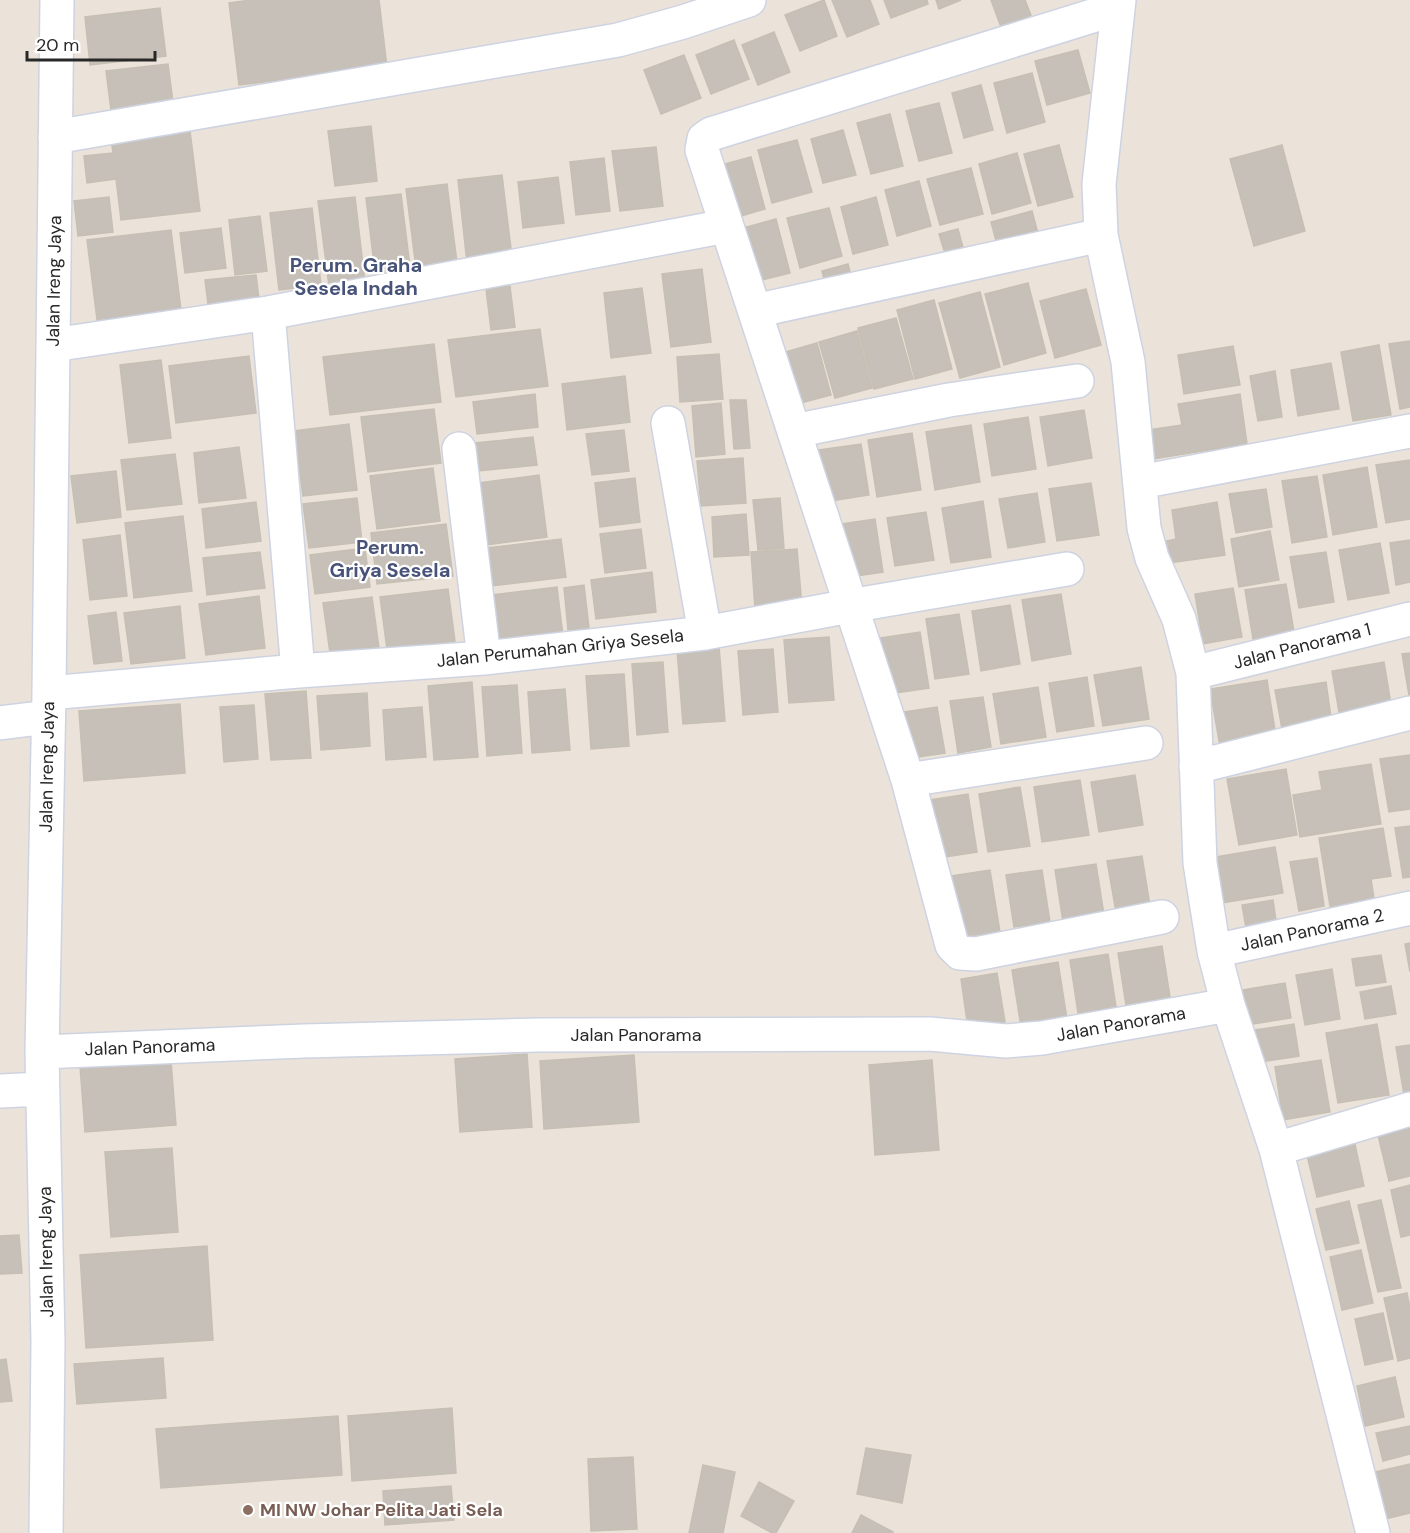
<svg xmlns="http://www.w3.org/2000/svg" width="1410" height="1533" font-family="'DM Sans',sans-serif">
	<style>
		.building { fill: #c6c0b9; stroke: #c6bfb3; stroke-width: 1.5 }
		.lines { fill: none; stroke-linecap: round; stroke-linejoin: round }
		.minor-casing { stroke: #ced3e2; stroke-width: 36 }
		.minor { stroke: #fff; stroke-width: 33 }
		.education-dot { fill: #8d6e63; stroke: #fff; stroke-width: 2 }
		.labels { text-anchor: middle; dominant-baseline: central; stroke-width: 4.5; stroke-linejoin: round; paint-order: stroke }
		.street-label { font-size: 18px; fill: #282828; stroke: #fff }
		.education-label { font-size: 18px; font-weight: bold; fill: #785e54; stroke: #fff; text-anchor: start }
		.neighbourhood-label { font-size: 20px; font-weight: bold; fill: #485379; stroke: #fff }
	</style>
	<rect width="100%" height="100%" fill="#ebe3d9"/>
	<path class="building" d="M251,0H379L387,67L239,85L229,3Z
		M824,0L837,36L800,51L785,15Z
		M832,0H870L879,24L847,37Z
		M884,0H927L928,4L891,18Z
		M936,0H961L939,9Z
		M991,0H1025L1031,15L1001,27Z
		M160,8L166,56L90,65L85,17Z
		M774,32L790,72L758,85L742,45Z
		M734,40L749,79L711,94L696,55Z
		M1078,50L1090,93L1047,105L1035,61Z
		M684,55L701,98L661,114L644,70Z
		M168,64L173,102L111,110L106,71Z
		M1032,73L1045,122L1007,133L994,83Z
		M981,85L993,130L964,138L952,93Z
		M939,103L952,153L919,161L906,111Z
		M890,114L903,166L871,174L857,123Z
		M189,123L200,211L121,220L116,179L87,183L84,156L113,153L110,132Z
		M371,126L377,181L335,186L328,131Z
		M843,130L856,175L823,183L811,139Z
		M797,140L812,192L772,203L758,150Z
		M1059,145L1073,197L1038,206L1024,154Z
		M1282,145L1305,231L1254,246L1230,159Z
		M656,147L663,206L620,211L612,151Z
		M1017,153L1031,203L992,214L979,164Z
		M751,157L765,209L724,221L710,168Z
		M604,158L610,211L576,215L570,162Z
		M971,168L983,214L940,225L927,179Z
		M502,175L512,257L467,263L458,180Z
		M558,177L564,223L523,228L518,182Z
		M919,181L931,226L897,236L885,190Z
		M447,184L457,263L416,268L406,189Z
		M401,194L411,275L376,280L366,198Z
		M109,197L113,232L78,236L74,201Z
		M355,197L365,282L329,286L318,201Z
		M876,197L888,245L853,254L841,207Z
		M312,208L321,285L279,290L270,213Z
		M829,208L842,256L800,268L787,218Z
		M1032,211L1039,237L998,248L991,222Z
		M260,216L267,271L235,275L229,220Z
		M776,219L790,273L746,284L732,231Z
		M221,228L226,268L185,273L180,233Z
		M958,229L965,255L947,260L939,234Z
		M171,230L182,318L98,327L87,240Z
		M848,264L853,284L827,291L822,271Z
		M702,269L711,342L671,347L662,274Z
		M256,275L260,307L209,312L205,280Z
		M1028,283L1046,353L1004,365L985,294Z
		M510,286L515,327L491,330L486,289Z
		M642,288L651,353L611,358L604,293Z
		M1086,289L1101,345L1055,358L1040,301Z
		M980,292L1000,367L960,378L939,303Z
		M934,300L952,369L915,379L897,310Z
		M896,318L913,379L874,389L858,328Z
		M540,329L548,386L456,397L448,340Z
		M857,331L872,388L835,398L819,342Z
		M1410,341V407L1400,409L1389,344Z
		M817,343L831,395L789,406L775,355Z
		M434,344L441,402L330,415L323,357Z
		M1379,345L1391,415L1353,421L1341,352Z
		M1233,346L1240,385L1184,394L1178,355Z
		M719,354L723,399L680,402L677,357Z
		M249,356L256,413L176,423L169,366Z
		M161,360L171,438L129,443L120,365Z
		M1331,363L1339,409L1298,416L1291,370Z
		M1275,371L1282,417L1258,421L1250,376Z
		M625,376L630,422L567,430L562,384Z
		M535,394L538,427L477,434L473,402Z
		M1240,394L1247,444L1147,460L1142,431L1182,425L1178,404Z
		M730,400H746L750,448L734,449Z
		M721,403L725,454L696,457L692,406Z
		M434,409L441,463L368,472L361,417Z
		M1084,410L1092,458L1048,466L1040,417Z
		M1028,417L1036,469L992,476L984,424Z
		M349,424L357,490L303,496L294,431Z
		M971,425L980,482L935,490L926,432Z
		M624,430L629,471L592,475L586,434Z
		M912,433L921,490L877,497L868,440Z
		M533,437L537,465L478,471L475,443Z
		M861,444L869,495L819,503L812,451Z
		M239,447L246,498L199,503L194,453Z
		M175,454L182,504L127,510L121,460Z
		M743,458L746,503L701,506L697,461Z
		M1410,460V519L1386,523L1376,465Z
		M1367,467L1377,527L1333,535L1323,475Z
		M433,468L440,521L377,529L370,476Z
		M116,471L121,517L77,523L71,476Z
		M539,475L547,537L486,545L479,483Z
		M1317,476L1327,537L1292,543L1282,481Z
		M635,478L640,522L600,527L595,483Z
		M1091,483L1099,535L1057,541L1049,489Z
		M1266,489L1272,527L1236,533L1229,494Z
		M1037,493L1045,542L1008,548L999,499Z
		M357,498L362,542L309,548L303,504Z
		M780,498L784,548L758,550L753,500Z
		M983,501L991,557L951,563L942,508Z
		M256,502L261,541L206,548L202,509Z
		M1217,502L1225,555L1162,564L1158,543L1176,539L1172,510Z
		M926,512L934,560L895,566L887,518Z
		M746,514L749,555L714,557L712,517Z
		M183,516L192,591L134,598L125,523Z
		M875,519L883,572L843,578L835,525Z
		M446,524L453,576L377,584L371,533Z
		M641,529L646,568L605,573L600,534Z
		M1270,531L1279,580L1239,587L1231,539Z
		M120,535L127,596L90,600L83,540Z
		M561,539L566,577L491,586L487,548Z
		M1410,540V582L1396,585L1390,543Z
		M1380,543L1389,593L1348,600L1339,550Z
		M365,548L370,587L315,594L310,555Z
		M797,549L802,606L755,609L751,552Z
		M260,552L265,588L207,595L203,558Z
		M1326,552L1334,602L1299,608L1290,557Z
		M652,572L656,612L596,619L591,580Z
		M1286,584L1295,638L1254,645L1245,590Z
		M584,585L589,628L568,630L564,588Z
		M557,587L563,636L490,645L484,596Z
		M1233,588L1242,637L1203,644L1195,594Z
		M448,589L455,641L387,649L380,597Z
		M1061,594L1071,654L1032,661L1022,600Z
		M259,596L265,648L206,655L199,604Z
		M372,597L379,648L330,653L323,603Z
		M1010,605L1020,664L981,671L972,611Z
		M180,606L185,658L131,664L124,613Z
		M116,612L122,661L94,664L88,616Z
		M959,614L969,674L935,679L926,619Z
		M920,632L929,688L882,695L874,639Z
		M829,637L834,700L789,703L784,640Z
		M719,646L725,721L683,724L677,650Z
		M773,649L778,712L743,715L738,651Z
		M1410,653V701L1402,654Z
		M663,662L668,732L637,735L632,664Z
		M1384,662L1393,716L1341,724L1332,671Z
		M1141,667L1149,719L1103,726L1094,675Z
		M624,674L629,746L591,749L586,676Z
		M1087,677L1094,726L1057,732L1049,683Z
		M1267,680L1277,743L1221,752L1210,689Z
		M472,682L478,757L434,760L428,686Z
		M1326,682L1333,732L1284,740L1275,690Z
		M517,685L522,753L487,756L482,687Z
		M1038,687L1046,737L1001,744L993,694Z
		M565,689L570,750L532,753L528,692Z
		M306,691L311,758L271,760L265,694Z
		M367,693L370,746L321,750L317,696Z
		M983,697L991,747L958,753L950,701Z
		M180,704L185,773L84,781L79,711Z
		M254,705L258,759L224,762L220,707Z
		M422,707L426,757L386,760L383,710Z
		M937,707L945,753L905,759L898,713Z
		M1410,755V809L1389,812L1380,759Z
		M1371,764L1381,824L1300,837L1293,795L1322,790L1319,772Z
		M1286,769L1297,835L1239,845L1227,779Z
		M1135,775L1143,825L1099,832L1091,782Z
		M1080,780L1089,835L1042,842L1034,787Z
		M1020,787L1030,846L988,852L979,794Z
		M968,794L977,852L932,859L923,801Z
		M1410,826V877L1403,878L1395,828Z
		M1383,828L1391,876L1371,879L1376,911L1332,918L1319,838Z
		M1275,847L1283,893L1210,905L1203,859Z
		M1142,856L1150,906L1116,912L1107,861Z
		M1317,858L1324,906L1299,911L1290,862Z
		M1096,864L1104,915L1063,922L1055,870Z
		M990,870L1000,932L954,939L945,877Z
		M1042,870L1050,922L1014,927L1006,875Z
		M1273,900L1278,934L1248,939L1242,905Z
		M1410,943V972L1405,944Z
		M1162,946L1170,997L1126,1005L1118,953Z
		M1108,954L1116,1007L1078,1013L1070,960Z
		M1381,955L1386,982L1356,986L1352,959Z
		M1058,962L1067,1019L1021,1027L1012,970Z
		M1332,969L1340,1019L1305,1025L1296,975Z
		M997,973L1005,1022L968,1028L961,979Z
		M1285,983L1291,1018L1247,1025L1242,990Z
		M1391,986L1396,1014L1365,1019L1360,992Z
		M1294,1024L1299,1056L1260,1062L1255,1030Z
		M1377,1024L1389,1095L1338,1103L1326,1033Z
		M1410,1045V1100L1405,1101L1396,1047Z
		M527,1054L532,1127L460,1132L455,1059Z
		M634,1055L639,1122L544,1129L540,1061Z
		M932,1060L939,1150L875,1155L869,1065Z
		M1321,1060L1330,1112L1283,1120L1275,1067Z
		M171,1061L176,1125L85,1132L80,1066Z
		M1410,1123V1176L1389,1181L1377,1131Z
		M1354,1140L1364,1186L1317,1197L1306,1151Z
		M172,1148L178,1232L111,1237L105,1152Z
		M1410,1185V1235L1401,1237L1391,1190Z
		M1381,1200L1401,1288L1378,1292L1358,1205Z
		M1349,1201L1359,1243L1326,1250L1316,1209Z
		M19,1235L22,1273L0,1274V1236Z
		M207,1246L213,1340L86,1348L80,1255Z
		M1361,1250L1373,1303L1342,1310L1330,1257Z
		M1407,1293L1410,1308V1358L1398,1361L1384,1298Z
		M1383,1313L1393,1359L1365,1365L1355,1319Z
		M163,1358L166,1398L77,1404L74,1364Z
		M6,1359L12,1401L0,1402V1360Z
		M1395,1377L1404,1417L1365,1426L1357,1386Z
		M452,1408L456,1473L352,1481L348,1416Z
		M338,1416L342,1475L161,1488L156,1429Z
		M1410,1426V1454L1383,1461L1376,1433Z
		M866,1448L911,1455L902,1503L857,1494Z
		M633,1457L637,1529L591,1531L588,1459Z
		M1410,1464V1513L1385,1519L1375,1472Z
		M703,1465L735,1472L723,1533H689Z
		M759,1482L794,1501L776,1533H772L741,1516Z
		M451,1486L454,1520L385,1525L383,1491Z
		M861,1515L893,1532L892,1533H852Z"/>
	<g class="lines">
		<defs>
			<path id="minor" d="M1119,0L1099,184L1101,235L1128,362L1144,528L1152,558L1179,619L1193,673L1200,863L1214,951L1228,1005L1276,1149L1373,1533
				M1118,8L711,134L704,139L702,150L908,780L952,945L960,953L976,954L1162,917
				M55,137L618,40L683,22L749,0
				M755,311L1101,235
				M268,313L298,671
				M53,345L268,313L726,226
				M668,423L705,633
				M794,431L949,400L1077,381
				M459,449L484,658
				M1140,482L1410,431
				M1193,673L1410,619
				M49,693L298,671L484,658L705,633L850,606L1067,569
				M0,723L48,717
				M1196,767L1410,713
				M908,780L1146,743
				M1214,951L1410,908
				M42,1052L304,1041L537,1035L930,1034L1006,1041L1042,1038L1228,1005
				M0,1091L42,1089
				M1276,1149L1410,1109
				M46,1533L48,1342L42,1052L49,693L57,0"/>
		</defs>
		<use href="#minor" class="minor-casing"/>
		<use href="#minor" class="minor"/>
	</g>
	<circle class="education-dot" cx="248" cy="1510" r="6"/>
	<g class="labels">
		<g class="street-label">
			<text transform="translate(54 281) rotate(-89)">Jalan Ireng Jaya</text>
			<text transform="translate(1302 646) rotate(-14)">Jalan Panorama 1</text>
			<text transform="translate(560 648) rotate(-6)">Jalan Perumahan Griya Sesela</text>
			<text transform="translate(47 767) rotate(-89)">Jalan Ireng Jaya</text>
			<text transform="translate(1312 930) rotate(-12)">Jalan Panorama 2</text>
			<text transform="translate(1121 1024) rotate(-10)">Jalan Panorama</text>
			<text x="636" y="1035">Jalan Panorama</text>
			<text transform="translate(150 1047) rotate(-2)">Jalan Panorama</text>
			<text transform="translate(46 1252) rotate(-91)">Jalan Ireng Jaya</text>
		</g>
		<g class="education-label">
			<text x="260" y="1510">MI NW Johar Pelita Jati Sela</text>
		</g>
		<g class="neighbourhood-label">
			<text x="356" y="265">Perum. Graha<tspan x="356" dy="23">Sesela Indah</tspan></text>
			<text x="390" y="547">Perum.<tspan x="390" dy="23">Griya Sesela</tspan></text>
		</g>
	</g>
	<path d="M27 51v9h128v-9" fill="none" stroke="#282828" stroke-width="3"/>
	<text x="36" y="51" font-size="18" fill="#282828" stroke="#ffffff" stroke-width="4.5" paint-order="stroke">20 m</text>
</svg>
